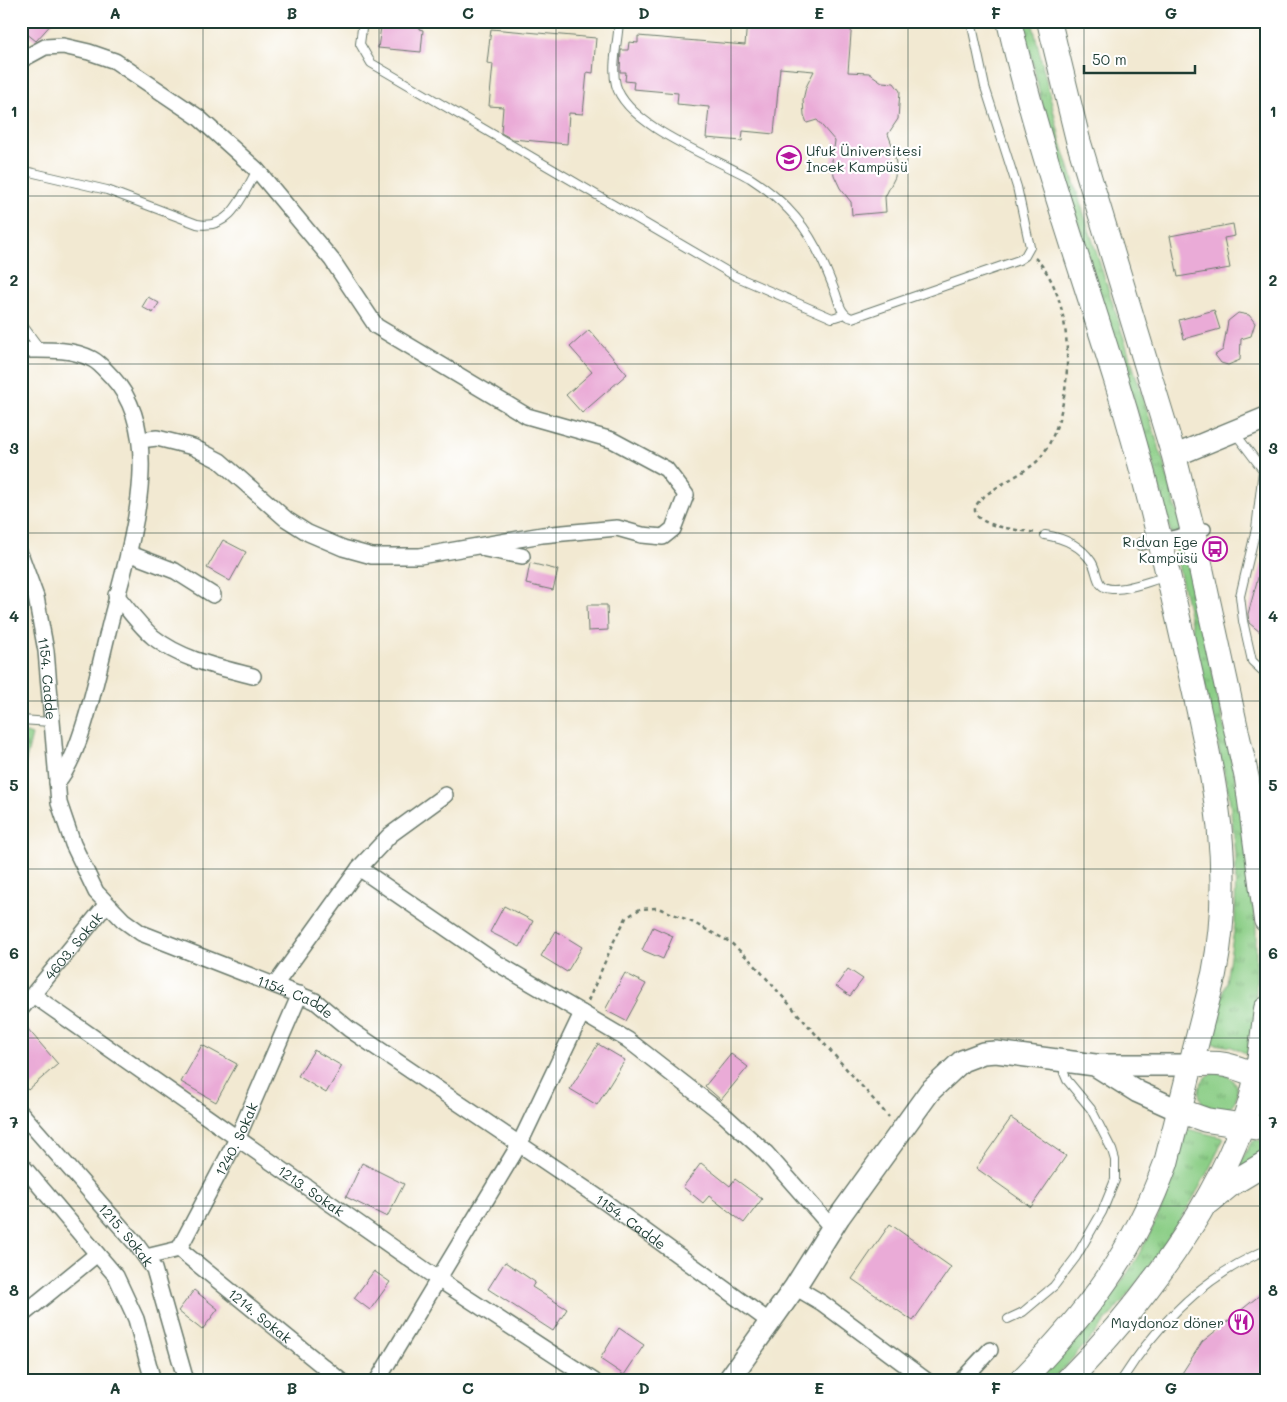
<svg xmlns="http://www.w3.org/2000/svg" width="1287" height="1402" font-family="Mali,sans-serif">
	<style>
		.grass { fill: url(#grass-tufts); stroke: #54855c }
		.cemetery { fill: url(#cemetery-stones); stroke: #54855c }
		.building { fill: #eaabd7 }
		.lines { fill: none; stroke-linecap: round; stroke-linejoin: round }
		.service-casing { stroke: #69796b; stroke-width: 10 }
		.pedestrian-casing { stroke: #69796b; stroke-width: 14 }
		.minor-casing { stroke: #69796b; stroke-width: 18 }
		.secondary-casing { stroke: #69796b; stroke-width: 24 }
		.primary-casing { stroke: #69796b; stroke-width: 26 }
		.path { stroke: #69796b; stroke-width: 2.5; stroke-dasharray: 4 4; stroke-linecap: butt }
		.service { stroke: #fff; stroke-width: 8 }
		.pedestrian { stroke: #fff; stroke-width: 11 }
		.minor { stroke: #fff; stroke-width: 15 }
		.secondary { stroke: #fff; stroke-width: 21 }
		.primary { stroke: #fff; stroke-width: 24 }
		.grid { fill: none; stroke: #1f3d34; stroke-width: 1; stroke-opacity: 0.55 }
		.labels { text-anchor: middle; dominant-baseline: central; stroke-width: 4.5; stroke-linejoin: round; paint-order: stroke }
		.poi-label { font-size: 14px; fill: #1f3d34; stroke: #fff; text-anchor: end }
		.street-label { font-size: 14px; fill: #1f3d34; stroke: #fff }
		.neatline { fill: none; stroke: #1f3d34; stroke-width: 2 }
		.grid-label { font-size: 16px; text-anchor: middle; font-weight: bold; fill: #1f3d34 }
	</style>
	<defs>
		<pattern id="grass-tufts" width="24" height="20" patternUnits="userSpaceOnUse" patternTransform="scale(1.25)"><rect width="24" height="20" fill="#8acd85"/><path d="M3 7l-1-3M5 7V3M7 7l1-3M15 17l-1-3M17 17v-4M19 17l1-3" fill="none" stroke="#70a86e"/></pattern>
		<pattern id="cemetery-stones" width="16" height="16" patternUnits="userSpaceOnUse" patternTransform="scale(1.25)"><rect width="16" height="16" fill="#8acd85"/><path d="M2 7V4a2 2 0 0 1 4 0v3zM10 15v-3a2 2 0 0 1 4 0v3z" fill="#70a86e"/></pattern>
	</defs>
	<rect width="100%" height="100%" fill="#fff"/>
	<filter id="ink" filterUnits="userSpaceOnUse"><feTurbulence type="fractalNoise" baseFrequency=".02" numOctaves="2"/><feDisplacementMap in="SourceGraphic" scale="10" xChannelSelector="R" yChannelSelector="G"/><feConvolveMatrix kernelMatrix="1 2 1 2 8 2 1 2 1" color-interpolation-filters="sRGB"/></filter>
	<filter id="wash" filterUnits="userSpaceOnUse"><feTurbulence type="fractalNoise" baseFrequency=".0096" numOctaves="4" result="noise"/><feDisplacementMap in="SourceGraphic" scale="20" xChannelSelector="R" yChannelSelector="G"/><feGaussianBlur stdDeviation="1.12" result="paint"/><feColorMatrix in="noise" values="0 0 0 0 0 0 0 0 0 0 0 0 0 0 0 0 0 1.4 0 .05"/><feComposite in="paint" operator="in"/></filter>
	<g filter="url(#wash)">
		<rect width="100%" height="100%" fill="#f2e9d2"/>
		<path class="grass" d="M1023,21H1032L1061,142L1163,460L1183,534L1237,787L1256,924V1003L1250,1055L1232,1047L1208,1043L1226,982L1235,924L1236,854L1229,795L1172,537L1152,459L1046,121Z
			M1199 1092a19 19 0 1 1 38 0a19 19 0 1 1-38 0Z
			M1188,1129L1224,1138C1184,1228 1120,1311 1051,1381H1038C1092,1327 1133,1276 1163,1205C1173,1180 1179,1154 1188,1129Z
			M1255,1140L1266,1141V1157L1233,1176L1251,1143Z"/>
		<path class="cemetery" d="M21,731L32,735L24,769L27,855L21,863Z"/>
		<g id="blocks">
			<path class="building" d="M21,21H54L36,41L21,29Z
				M384,21H420L419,29L423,30L421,52L378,48L381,26H383Z
				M747,21H852L848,72L869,73L882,82L894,83L900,91L898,119L888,134L894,150L896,164L895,177L885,197L886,212L852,215L851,202L840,188L834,175L832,161L835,141L817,120L807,123L804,115L803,100L806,87L814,71L780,68L774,134L743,131L742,141L706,138L709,107L677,104L678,93L633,89L634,82L625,81L626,72H620L621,50H628L629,42L638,43V36L745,45Z
				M491,29L596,38L593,73L587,72L583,114L569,113L567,144L512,139L501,133L503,107L489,106L493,64L487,63Z
				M1233,224L1235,236L1224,238L1230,268L1178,277L1170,236Z
				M148,297L159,303L153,313L142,307Z
				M1214,310L1220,329L1184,339L1179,320Z
				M1238,313L1249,315L1255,323L1251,336L1241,339L1240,360L1228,365L1221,363L1215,355L1223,350L1228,321Z
				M589,330L627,374L582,413L566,395L592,372L570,347Z
				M223,540L246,552L230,581L207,568Z
				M530,563L558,570L553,590L526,584Z
				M1262,563H1266V637L1249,623L1248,614Z
				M587,605H607L608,630L588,631Z
				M504,906L533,921L520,947L490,932Z
				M653,927L673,936L663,959L642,950Z
				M556,931L582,947L567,972L541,956Z
				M848,969L863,979L850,996L836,986Z
				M625,973L646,984L626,1021L605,1010Z
				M21,1021L58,1064L28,1090L21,1083Z
				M598,1044L625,1060L597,1105L570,1089Z
				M202,1045L237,1064L216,1102L181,1082Z
				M314,1050L342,1066L326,1093L298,1076Z
				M731,1054L748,1067L721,1100L705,1086Z
				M1011,1118L1066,1156L1031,1207L976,1168Z
				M362,1163L404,1184L387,1217L346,1197Z
				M701,1163L730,1186L735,1179L762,1199L744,1223L709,1196L703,1203L683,1187Z
				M890,1224L951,1267L913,1321L852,1279Z
				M505,1262L535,1282L532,1287L567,1309L553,1331L488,1289Z
				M374,1271L390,1282L370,1310L354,1298Z
				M194,1290L218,1309L202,1330L178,1311Z
				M1266,1290V1381H1177L1202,1342Z
				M619,1328L644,1345L624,1375L600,1359Z"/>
		</g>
	</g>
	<g filter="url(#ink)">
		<use href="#blocks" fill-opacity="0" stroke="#69796b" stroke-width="1"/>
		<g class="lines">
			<defs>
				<path id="service" d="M363,21L360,44L371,63L735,276L832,318L845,314
					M619,21C618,41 611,67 616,85C627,126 715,158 750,178C764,187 777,197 788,209C812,233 824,263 836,294C839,303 841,315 852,318L1019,260L1025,256L1030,247L1017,187L985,87L971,21
					M21,170L107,190L197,224C231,231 243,194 257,170
					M21,323L41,350
					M1235,433L1263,470L1256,529L1240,596L1243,621L1252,661L1266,674
					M1045,535C1064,538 1080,545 1091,561C1099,572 1094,588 1112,589C1128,590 1149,581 1165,577
					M21,720L51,722
					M1008,1319L1023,1312L1054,1286L1076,1257L1102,1212L1115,1180V1160L1112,1150L1091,1109L1067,1080L1064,1073L1065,1063
					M1121,1381C1157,1324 1204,1276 1266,1250"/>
				<path id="pedestrian" d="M1141,544L1205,529"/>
				<g id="minor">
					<path d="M21,60L45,47L63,46L89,52L115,61L198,117L257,170L332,260L376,326L527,416L612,440L666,469L686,495L673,529L663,537L642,535L617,528L542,535L420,556H372L343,548L308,533L286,519L220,461L193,447L157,438L140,440"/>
					<path d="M21,350C44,350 71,348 92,359C100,363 106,371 112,377C171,440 125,559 108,632C99,667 81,758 57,782"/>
					<path d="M485,549L522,556"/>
					<path d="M128,553L175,571L213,595"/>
					<path id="s1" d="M21,556L36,597L46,651L59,803L73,844L96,892L123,920L141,933L315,1001L349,1029L605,1202L770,1322"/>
					<path d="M116,595C128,609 139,625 153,637C182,660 218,667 253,676"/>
					<path d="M359,868L497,963L628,1040L723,1114L766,1153L832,1228"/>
					<path d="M275,985L359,868L390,835L445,795"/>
					<path id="s2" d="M33,995L438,1279L594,1381"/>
					<path id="s3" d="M21,1009L106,905"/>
					<path id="s4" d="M21,1113L136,1244L154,1269L186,1381"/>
					<path d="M21,1164L116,1276L136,1319L153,1381"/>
					<path id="s5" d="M179,1249L341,1381"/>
					<path id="s6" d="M146,1257L179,1249L238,1137L300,994"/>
					<path d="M795,1287L822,1303L927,1381"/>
					<path d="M21,1316L97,1254"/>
					<path d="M377,1381L519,1145L582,1013"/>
					<path d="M961,1381L990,1350"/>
				</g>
				<path id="secondary" d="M1174,456L1266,418
					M1095,1065L1138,1092L1178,1110
					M728,1381L795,1287L839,1217L930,1091L962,1061L983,1053L996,1052L1095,1065H1190"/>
				<path id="primary" d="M1009,21C1037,143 1079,261 1116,380C1145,473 1167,568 1188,662C1212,770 1236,863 1214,974L1166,1163C1132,1255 1089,1311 1021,1381
					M1049,21L1078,140L1174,456L1193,532L1247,779L1266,920
					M1190,1065C1226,1061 1233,1066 1266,1079
					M1178,1110L1206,1120L1266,1129
					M1209,1202L1231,1184L1266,1163
					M1067,1381C1140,1307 1219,1203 1250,1103C1259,1072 1262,1040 1266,1009"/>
			</defs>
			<use href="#service" class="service-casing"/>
			<use href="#pedestrian" class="pedestrian-casing"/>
			<use href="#minor" class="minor-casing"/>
			<use href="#secondary" class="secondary-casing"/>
			<use href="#primary" class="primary-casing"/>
			<path class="path" d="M1035,258C1078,299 1076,413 1040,458C1028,474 973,494 975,511C977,527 1021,530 1036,533
				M588,1001L614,941L626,918L640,909L658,908L688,920L730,942L752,962L889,1117"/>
			<use href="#service" class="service"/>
			<use href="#pedestrian" class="pedestrian"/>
			<use href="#minor" class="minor"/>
			<use href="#secondary" class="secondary"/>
			<use href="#primary" class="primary"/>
		</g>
	</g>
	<path class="grid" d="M203,21V1381M379,21V1381M556,21V1381M731,21V1381M908,21V1381M1084,21V1381M21,196H1266M21,364H1266M21,533H1266M21,701H1266M21,869H1266M21,1038H1266M21,1206H1266"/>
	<defs>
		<symbol id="university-ring" viewBox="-11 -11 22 22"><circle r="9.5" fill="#fff" stroke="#b5179e" stroke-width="1.5"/><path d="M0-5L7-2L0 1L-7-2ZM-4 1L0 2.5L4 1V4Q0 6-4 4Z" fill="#b5179e"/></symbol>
		<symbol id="bus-ring" viewBox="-11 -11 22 22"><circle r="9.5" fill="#fff" stroke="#b5179e" stroke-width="1.5"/><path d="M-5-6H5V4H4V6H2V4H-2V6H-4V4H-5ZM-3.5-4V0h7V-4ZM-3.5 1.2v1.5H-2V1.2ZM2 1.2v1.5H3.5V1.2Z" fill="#b5179e"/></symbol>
		<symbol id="restaurant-ring" viewBox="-11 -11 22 22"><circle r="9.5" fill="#fff" stroke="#b5179e" stroke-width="1.5"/><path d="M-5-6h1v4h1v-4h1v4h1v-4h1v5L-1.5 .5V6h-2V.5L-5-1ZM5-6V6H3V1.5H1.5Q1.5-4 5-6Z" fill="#b5179e"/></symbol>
	</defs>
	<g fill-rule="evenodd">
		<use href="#university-ring" x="775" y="144" width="28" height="28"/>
		<use href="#bus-ring" x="1201" y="535" width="28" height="28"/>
		<use href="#restaurant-ring" x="1227" y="1308" width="28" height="28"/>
	</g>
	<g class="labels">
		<g class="poi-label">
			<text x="806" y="150" text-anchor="start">Ufuk Üniversitesi<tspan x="806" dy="16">İncek Kampüsü</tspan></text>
			<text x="1198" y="541">Rıdvan Ege<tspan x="1198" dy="16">Kampüsü</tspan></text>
			<text x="1224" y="1322">Maydonoz döner</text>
		</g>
		<g class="street-label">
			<text stroke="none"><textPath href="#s1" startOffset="126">1154. Cadde</textPath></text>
			<text stroke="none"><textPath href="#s3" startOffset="82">4603. Sokak</textPath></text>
			<text stroke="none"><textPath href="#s1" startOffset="576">1154. Cadde</textPath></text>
			<text stroke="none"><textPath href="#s6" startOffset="158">1240. Sokak</textPath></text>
			<text stroke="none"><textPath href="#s2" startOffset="340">1213. Sokak</textPath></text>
			<text stroke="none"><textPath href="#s1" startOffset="981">1154. Cadde</textPath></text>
			<text stroke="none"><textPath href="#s4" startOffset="161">1215. Sokak</textPath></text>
			<text stroke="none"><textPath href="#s5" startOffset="105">1214. Sokak</textPath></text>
		</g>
	</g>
	<rect width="1287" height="1402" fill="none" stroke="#fff" stroke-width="55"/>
	<path d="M1084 65v8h111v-8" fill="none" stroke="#1f3d34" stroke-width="2.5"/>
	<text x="1092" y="65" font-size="15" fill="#1f3d34" stroke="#ffffff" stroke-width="4" paint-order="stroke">50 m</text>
	<rect x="28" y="28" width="1232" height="1346" class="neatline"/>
	<g class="grid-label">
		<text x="115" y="19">A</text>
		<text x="292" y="19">B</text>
		<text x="468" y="19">C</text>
		<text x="644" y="19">D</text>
		<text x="819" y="19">E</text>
		<text x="996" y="19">F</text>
		<text x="1171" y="19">G</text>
		<text x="14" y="117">1</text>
		<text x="1273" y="117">1</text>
		<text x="14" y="286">2</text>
		<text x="1273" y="286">2</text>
		<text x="14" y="454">3</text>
		<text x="1273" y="454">3</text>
		<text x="14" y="622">4</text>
		<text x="1273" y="622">4</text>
		<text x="14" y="791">5</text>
		<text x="1273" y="791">5</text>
		<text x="14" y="959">6</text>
		<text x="1273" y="959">6</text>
		<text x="14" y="1128">7</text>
		<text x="1273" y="1128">7</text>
		<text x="14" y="1296">8</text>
		<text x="1273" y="1296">8</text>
		<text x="115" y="1394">A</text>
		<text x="292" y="1394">B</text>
		<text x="468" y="1394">C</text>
		<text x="644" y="1394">D</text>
		<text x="819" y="1394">E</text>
		<text x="996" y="1394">F</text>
		<text x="1171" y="1394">G</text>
	</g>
</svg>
